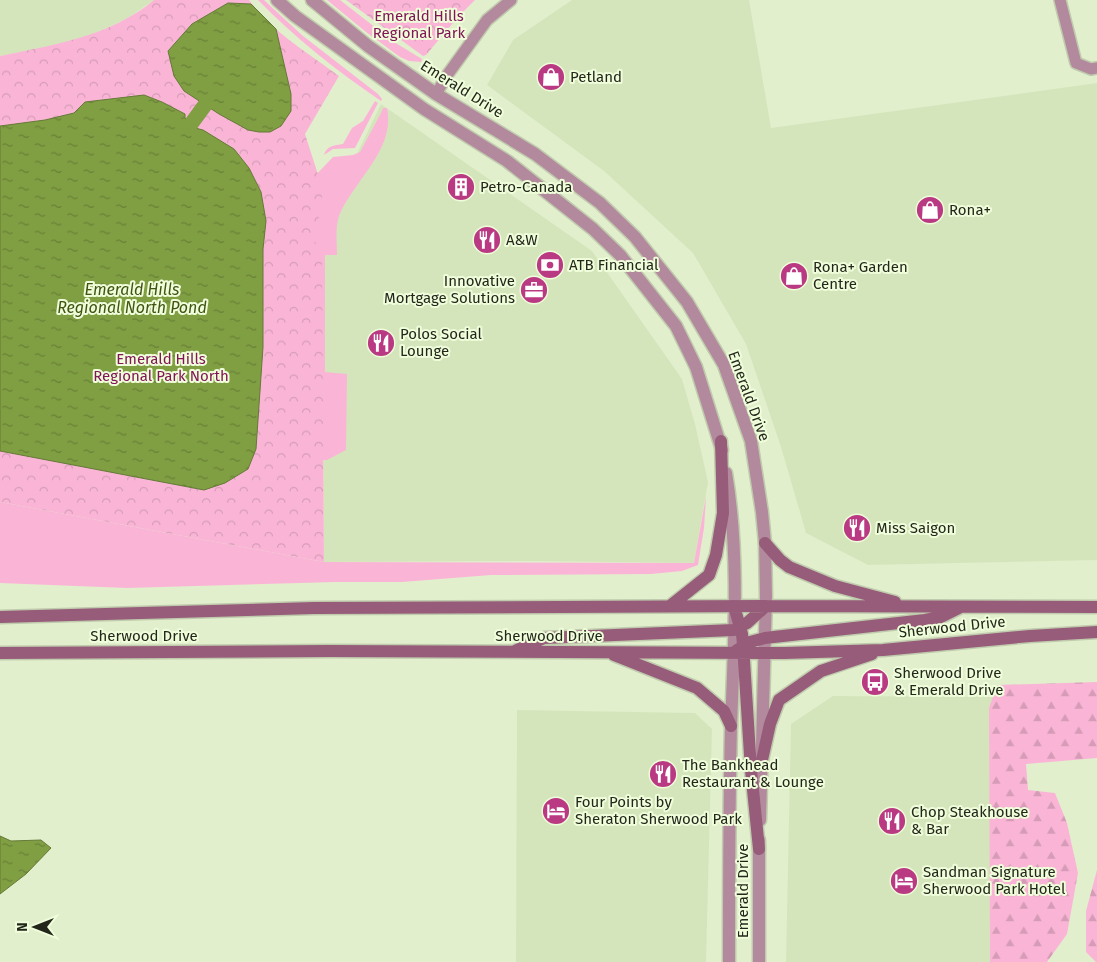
<svg xmlns="http://www.w3.org/2000/svg" width="1097" height="962" font-family="'Fira Sans',sans-serif">
	<style>
		.built { fill: #d5e5bb }
		.grass { fill: #fab5d6 }
		.forest { fill: url(#forest-firs) }
		.park { fill: url(#park-crowns) }
		.water { fill: url(#water-ripples); stroke: #647a36 }
		.lines { fill: none; stroke-linecap: round; stroke-linejoin: round }
		.canal { stroke: #809e42; stroke-width: 15 }
		.minor-casing { stroke: #c0cbad; stroke-width: 14 }
		.tertiary-casing { stroke: #c0cbad; stroke-width: 15 }
		.secondary-casing { stroke: #c0cbad; stroke-width: 15 }
		.minor { stroke: #b38a9d; stroke-width: 11 }
		.tertiary { stroke: #b38a9d; stroke-width: 12 }
		.secondary { stroke: #965c79; stroke-width: 12 }
		.labels { text-anchor: middle; dominant-baseline: central; stroke-width: 4; stroke-linejoin: round; paint-order: stroke }
		.park-label { font-size: 15px; fill: #821557; stroke: #effdda }
		.poi-label { font-size: 15px; fill: #23271b; stroke: #effdda; text-anchor: start }
		.street-label { font-size: 15px; fill: #23271b; stroke: #effdda }
		.water-label { font-size: 16px; font-style: italic; fill: #415412; stroke: #effdda }
	</style>
	<defs>
		<pattern id="forest-firs" width="22" height="20" patternUnits="userSpaceOnUse" patternTransform="scale(1.25)"><rect width="22" height="20" fill="#fab5d6"/><path d="M5 1l3.5 6h-7zM16 11l3.5 6h-7z" fill="#d69cb7"/></pattern>
		<pattern id="park-crowns" width="20" height="18" patternUnits="userSpaceOnUse" patternTransform="scale(1.25)"><rect width="20" height="18" fill="#fab5d6"/><path d="M2 6a3 3 0 1 1 6 0M12 15a3 3 0 1 1 6 0" fill="none" stroke="#d69cb7"/></pattern>
		<pattern id="water-ripples" width="26" height="14" patternUnits="userSpaceOnUse" patternTransform="scale(1.25)"><rect width="26" height="14" fill="#809e42"/><path d="M2 4q2-2 4 0t4 0M15 11q2-2 4 0t4 0" fill="none" stroke="#688136"/></pattern>
	</defs>
	<rect width="100%" height="100%" fill="#e2efcd"/>
	<path class="built" d="M0,0H154L125,20L90,35L53,46L0,56Z
		M572,0H749L771,128L1097,83V560L868,565L806,533L781,447L746,344L693,253L604,171L487,85L513,40Z
		M381,104L592,251L682,379L695,424L708,482L694,563L534,561L324,562L322,263L315,241Z
		M833,696L1002,697L1000,962H786L791,724Z
		M517,710L695,713L712,729L706,962H516Z"/>
	<path class="grass" d="M258,0H264L303,36L378,94L382,99L381,101C337,71 295,38 258,0Z
		M327,0H340L394,42L422,59L421,62L409,61L400,57L366,32Z
		M375,101L378,103L355,148L333,149L324,155C326,146 335,145 343,144L352,128L363,121Z
		M383,108H387C396,150 353,181 339,216C335,228 337,243 337,255H325V372L347,374L346,450L327,460H321L310,181L333,157L353,155L360,152L381,113Z
		M706,496L704,528L698,565L682,571L651,574L491,575L402,582H336L127,588L0,583V502L324,562L694,563Z"/>
	<path class="forest" d="M1097,682V758L1026,764L1028,790L1055,793L1067,823L1078,873L1067,934L1047,962H990L989,708L997,685Z
		M1097,870V962H1096L1086,952V911Z"/>
	<path class="park" d="M154,0H249C272,32 308,53 339,76L305,134L323,190L315,241L322,263L324,562L0,502V56C53,45 111,36 154,0Z
		M346,0H475L458,17L426,55L423,56Z"/>
	<path class="water" d="M228,3L251,4L276,29L291,94V111L281,126L270,132H259L248,130L219,114L184,91L174,76L168,51L192,24Z
		M144,95L162,102L185,114V118L195,128L203,130L234,149L249,168L261,192L266,221L263,249V347L256,449L248,469L225,483L204,490L0,451V126L45,120L74,113L85,102Z
		M0,836L11,841L41,840L51,848L26,874L0,894Z"/>
	<g class="lines">
		<path class="canal" d="M191,124L205,105"/>
		<defs>
			<path id="minor" d="M1060,0L1076,63L1091,69L1097,68
				M436,94L448,74L487,20L511,0"/>
			<path id="tertiary" d="M277,0L295,16L424,109L507,161L593,229L620,255L676,326L696,367L722,450
				M312,0L368,46L436,94L535,154L600,203L635,237L687,302L724,365L751,441L762,512L765,543L766,596L760,820
				M726,473C740,556 734,642 731,727C729,805 729,884 729,962
				M759,962V840"/>
			<path id="secondary" d="M765,543L780,560L789,567L835,586L895,602
				M670,606L709,575L716,555L723,513L721,441
				M734,606L742,634L743,645L751,770L759,849
				M0,617L314,608L766,606L1097,607
				M517,650L544,638L734,630L747,623L766,606
				M737,650L750,642L765,638L925,620L941,617L959,608
				M0,653L329,651L784,653L883,650L1030,636L1097,632
				M614,655L697,688L724,711L731,726
				M762,760L770,724L779,700L821,671L872,654"/>
		</defs>
		<use href="#minor" class="minor-casing"/>
		<use href="#tertiary" class="tertiary-casing"/>
		<use href="#secondary" class="secondary-casing"/>
		<use href="#minor" class="minor"/>
		<use href="#tertiary" class="tertiary"/>
		<use href="#secondary" class="secondary"/>
	</g>
	<defs>
		<symbol id="shop-disc" viewBox="-11 -11 22 22"><circle r="9.5" fill="#ba3983" stroke="#effdda"/><path d="M-5-2.5h2.3a2.7 3.5 0 0 1 5.4 0H5L5.5 6h-11ZM-1.5-2.5h3a1.5 2.3 0 0 0-3 0Z" fill="#fff"/></symbol>
		<symbol id="building-disc" viewBox="-11 -11 22 22"><circle r="9.5" fill="#ba3983" stroke="#effdda"/><path d="M-4-6H4V6H1V3H-1V6H-4ZM-2.5-4.3h1.7v1.8h-1.7ZM.8-4.3h1.7v1.8H.8ZM-2.5-1h1.7V.8h-1.7ZM.8-1h1.7V.8H.8Z" fill="#fff"/></symbol>
		<symbol id="restaurant-disc" viewBox="-11 -11 22 22"><circle r="9.5" fill="#ba3983" stroke="#effdda"/><path d="M-5-6h1v4h1v-4h1v4h1v-4h1v5L-1.5 .5V6h-2V.5L-5-1ZM5-6V6H3V1.5H1.5Q1.5-4 5-6Z" fill="#fff"/></symbol>
		<symbol id="bank-disc" viewBox="-11 -11 22 22"><circle r="9.5" fill="#ba3983" stroke="#effdda"/><path d="M-6-4H6V4H-6ZM0-2.3a2.3 2.3 0 1 0 0 4.6a2.3 2.3 0 1 0 0-4.6Z" fill="#fff"/></symbol>
		<symbol id="office-disc" viewBox="-11 -11 22 22"><circle r="9.5" fill="#ba3983" stroke="#effdda"/><path d="M-6-3h4V-5.5h4V-3h4V5H-6ZM-1-4.5V-3h2v-1.5ZM-6 0V1H6V0Z" fill="#fff"/></symbol>
		<symbol id="bus-disc" viewBox="-11 -11 22 22"><circle r="9.5" fill="#ba3983" stroke="#effdda"/><path d="M-5-6H5V4H4V6H2V4H-2V6H-4V4H-5ZM-3.5-4V0h7V-4ZM-3.5 1.2v1.5H-2V1.2ZM2 1.2v1.5H3.5V1.2Z" fill="#fff"/></symbol>
		<symbol id="hotel-disc" viewBox="-11 -11 22 22"><circle r="9.5" fill="#ba3983" stroke="#effdda"/><path d="M-6-4.5h1.5V1H6V5H4.5V3h-9V5H-6ZM-4 0a1.8 1.8 0 1 1 3.6 0ZM.5 0V-2.5h3Q6-2.5 6 0Z" fill="#fff"/></symbol>
	</defs>
	<g fill-rule="evenodd">
		<use href="#shop-disc" x="535" y="61" width="32" height="32"/>
		<use href="#building-disc" x="445" y="171" width="32" height="32"/>
		<use href="#shop-disc" x="914" y="194" width="32" height="32"/>
		<use href="#restaurant-disc" x="471" y="224" width="32" height="32"/>
		<use href="#bank-disc" x="534" y="249" width="32" height="32"/>
		<use href="#shop-disc" x="778" y="260" width="32" height="32"/>
		<use href="#office-disc" x="518" y="274" width="32" height="32"/>
		<use href="#restaurant-disc" x="365" y="327" width="32" height="32"/>
		<use href="#restaurant-disc" x="841" y="512" width="32" height="32"/>
		<use href="#bus-disc" x="859" y="666" width="32" height="32"/>
		<use href="#restaurant-disc" x="647" y="758" width="32" height="32"/>
		<use href="#hotel-disc" x="540" y="795" width="32" height="32"/>
		<use href="#restaurant-disc" x="876" y="805" width="32" height="32"/>
		<use href="#hotel-disc" x="888" y="865" width="32" height="32"/>
	</g>
	<g class="labels">
		<g class="park-label">
			<text x="419" y="16">Emerald Hills<tspan x="419" dy="17">Regional Park</tspan></text>
			<text x="161" y="359">Emerald Hills<tspan x="161" dy="17">Regional Park North</tspan></text>
		</g>
		<g class="poi-label">
			<text x="570" y="77">Petland</text>
			<text x="480" y="187">Petro-Canada</text>
			<text x="949" y="210">Rona+</text>
			<text x="506" y="240">A&amp;W</text>
			<text x="569" y="265">ATB Financial</text>
			<text x="813" y="267">Rona+ Garden<tspan x="813" dy="17">Centre</tspan></text>
			<text x="515" y="281" text-anchor="end">Innovative<tspan x="515" dy="17">Mortgage Solutions</tspan></text>
			<text x="400" y="334">Polos Social<tspan x="400" dy="17">Lounge</tspan></text>
			<text x="876" y="528">Miss Saigon</text>
			<text x="894" y="673">Sherwood Drive<tspan x="894" dy="17">&amp; Emerald Drive</tspan></text>
			<text x="682" y="765">The Bankhead<tspan x="682" dy="17">Restaurant &amp; Lounge</tspan></text>
			<text x="575" y="802">Four Points by<tspan x="575" dy="17">Sheraton Sherwood Park</tspan></text>
			<text x="911" y="812">Chop Steakhouse<tspan x="911" dy="17">&amp; Bar</tspan></text>
			<text x="923" y="872">Sandman Signature<tspan x="923" dy="17">Sherwood Park Hotel</tspan></text>
		</g>
		<g class="street-label">
			<text transform="translate(462 89) rotate(32)">Emerald Drive</text>
			<text transform="translate(749 396) rotate(70)">Emerald Drive</text>
			<text transform="translate(952 627) rotate(-6)">Sherwood Drive</text>
			<text x="144" y="636">Sherwood Drive</text>
			<text x="549" y="636">Sherwood Drive</text>
			<text transform="translate(743 891) rotate(-90)">Emerald Drive</text>
		</g>
		<g class="water-label">
			<text x="132" y="289">Emerald Hills<tspan x="132" dy="18">Regional North Pond</tspan></text>
		</g>
	</g>
	<g transform="translate(35 927) rotate(270)" stroke="#effdda" stroke-width="4" paint-order="stroke">
	<path d="M0-4L9 19L0 12L-9 19Z" fill="#23271b"/>
	<text y="-8" font-size="14" font-weight="bold" text-anchor="middle" fill="#23271b">N</text>
	</g>
</svg>
